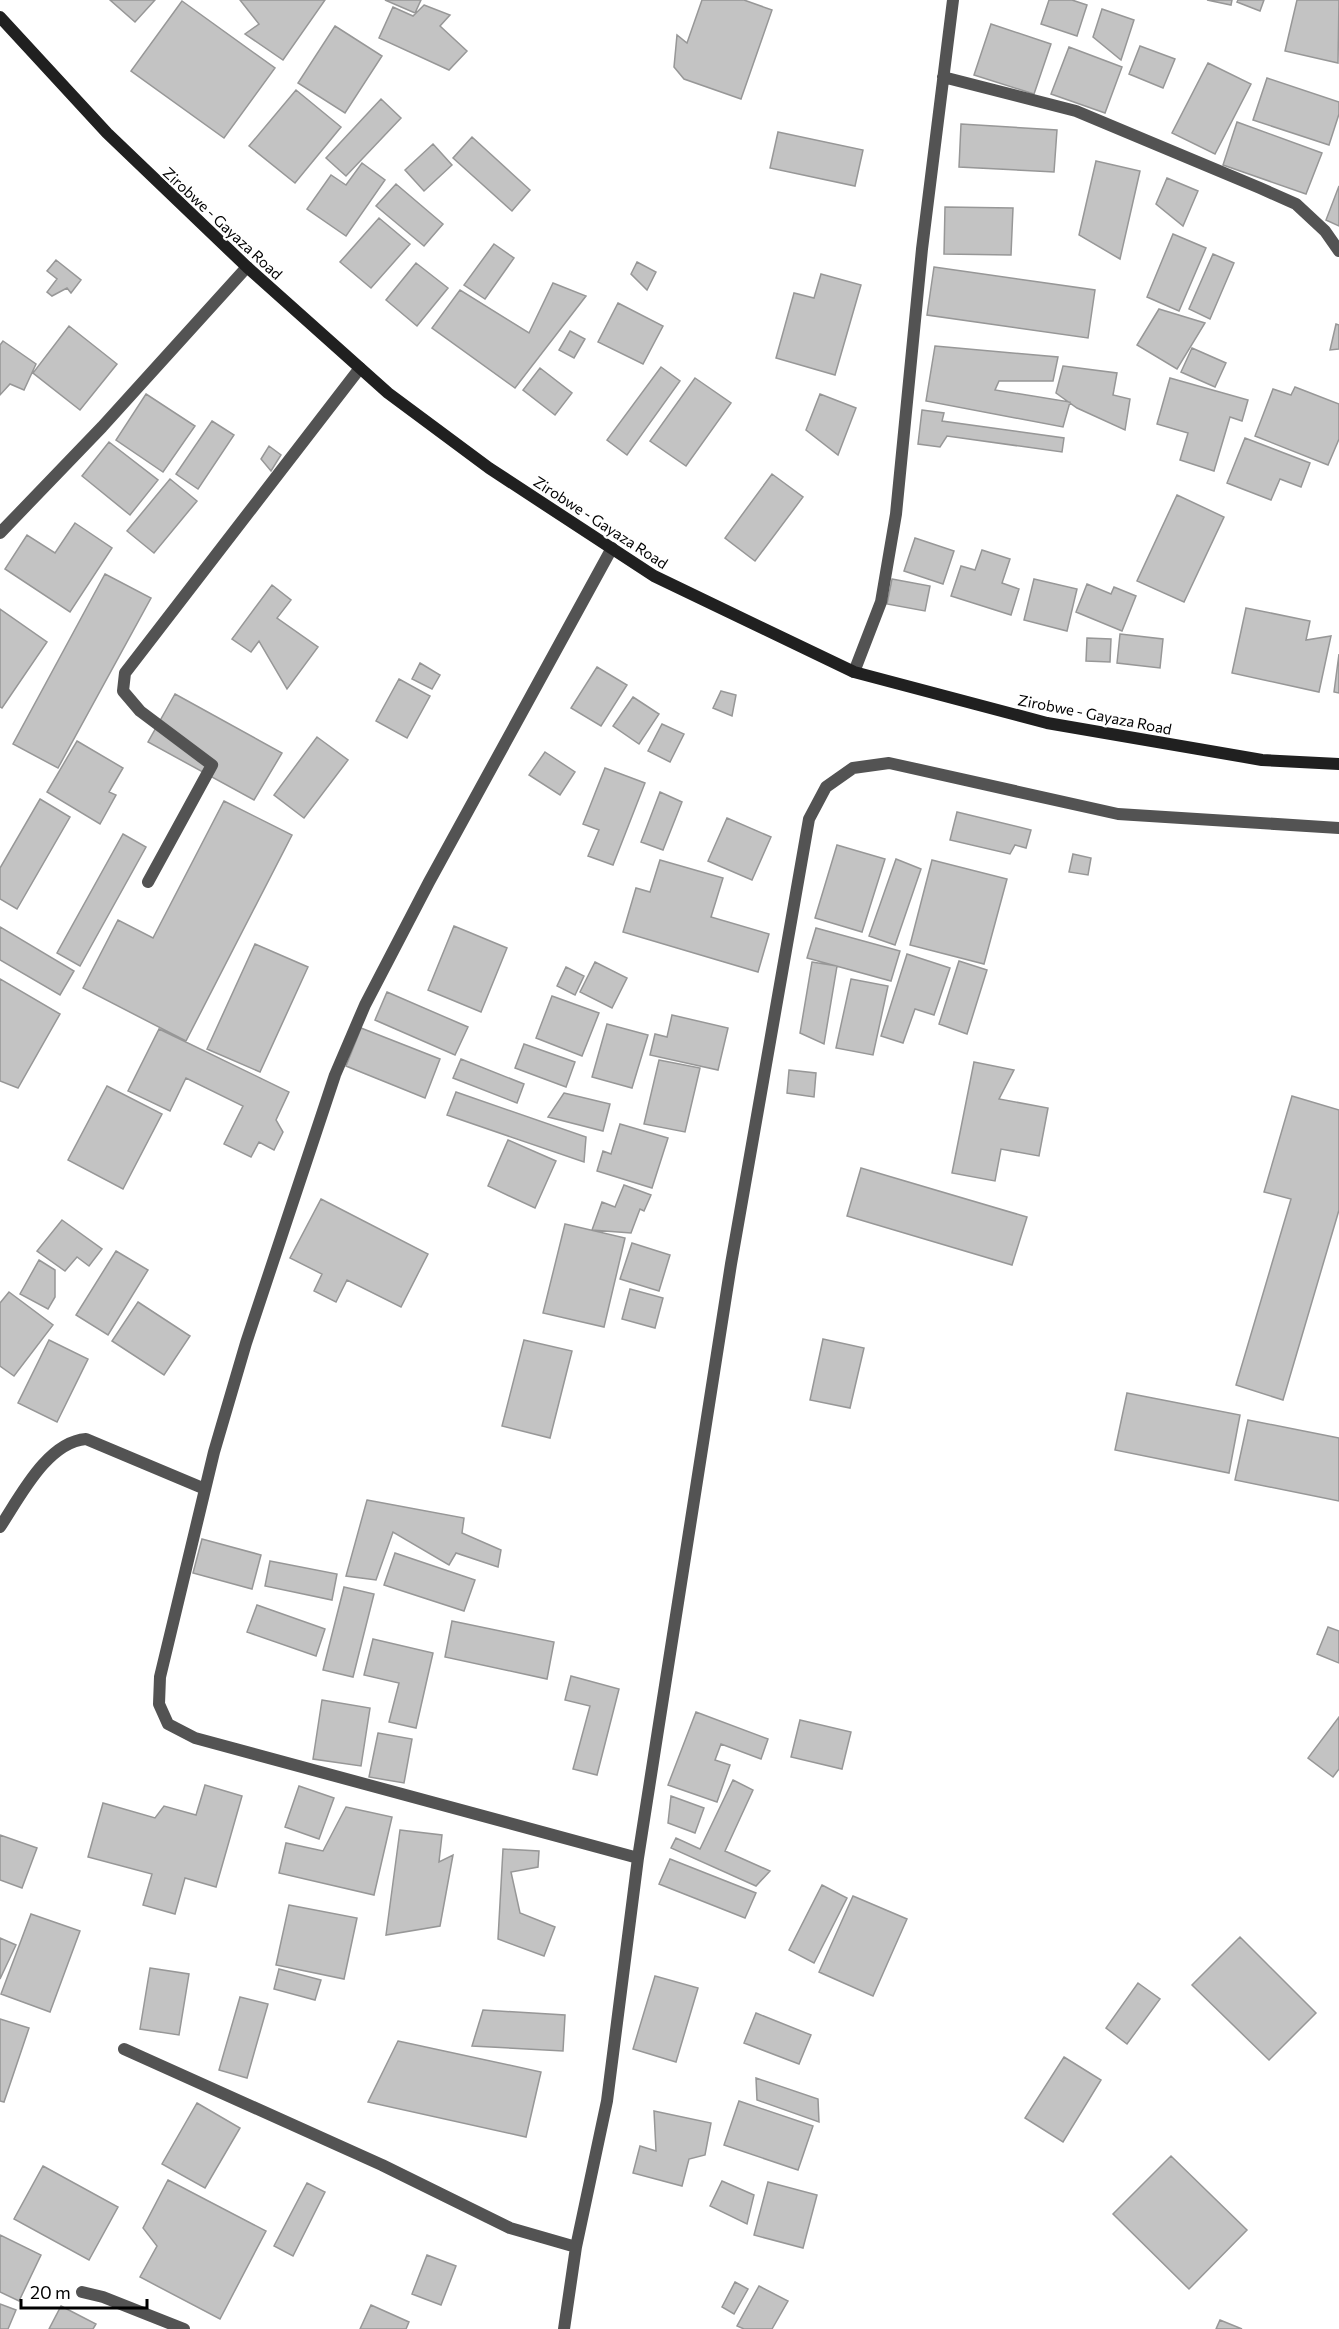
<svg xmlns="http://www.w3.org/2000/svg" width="1339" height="2329" font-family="Commissioner,sans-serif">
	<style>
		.building { fill: #c3c3c3; stroke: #979797; stroke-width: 1.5 }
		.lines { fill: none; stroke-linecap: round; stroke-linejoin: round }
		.lane { stroke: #535353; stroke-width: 12 }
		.street { stroke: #535353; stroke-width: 12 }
		.secondary { stroke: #202020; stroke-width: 12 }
		.labels { text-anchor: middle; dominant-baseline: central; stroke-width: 4.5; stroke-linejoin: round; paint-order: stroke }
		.street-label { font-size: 15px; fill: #000; stroke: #fff }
	</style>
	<rect width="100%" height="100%" fill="#fff"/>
	<path class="building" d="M110,0H155L135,22Z
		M240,0H325L283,60L245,34L259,24Z
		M385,0H421L415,13Z
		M702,0H744L772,10L741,99L684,79L674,67L677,35L687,43Z
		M1049,0H1072L1087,5L1077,36L1041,24Z
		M1207,0H1232L1231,5Z
		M1238,0H1264L1260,11L1237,2Z
		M1297,0H1339L1338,63L1285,51Z
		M182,1L275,68L224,138L131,71Z
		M424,5L450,15L440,26L467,51L449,70L379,38L393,7L413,16Z
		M1102,9L1134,20L1121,60L1093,37Z
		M991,24L1051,44L1034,94L974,75Z
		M335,26L382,56L345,113L298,83Z
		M1140,46L1175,59L1163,88L1129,74Z
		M1069,47L1122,67L1105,113L1051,94Z
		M1208,63L1251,84L1215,154L1172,133Z
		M1267,78L1339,102V114L1329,145L1253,120Z
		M296,90L341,127L295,183L249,146Z
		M381,99L401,118L346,176L326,158Z
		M1237,122L1322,153L1306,194L1223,165Z
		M961,124L1057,130L1054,172L959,167Z
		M778,132L863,150L855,186L770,168Z
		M472,137L530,190L512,211L453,158Z
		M433,144L452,165L424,191L405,170Z
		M1096,161L1140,171L1120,259L1079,235Z
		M362,163L385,180L346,236L307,209L331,175L346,185Z
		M1167,178L1198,191L1183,226L1156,204Z
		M396,184L443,224L424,246L376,206Z
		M1339,186V226L1326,220Z
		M945,207L1013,208L1011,255L944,254Z
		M379,218L410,244L371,288L340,262Z
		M1173,234L1206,248L1179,311L1147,297Z
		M494,244L514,258L485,299L464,285Z
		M1213,254L1234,263L1210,319L1189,309Z
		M56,260L81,280L71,293L67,288L52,296L47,292L57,279L47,271Z
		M637,262L656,272L647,290L631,274Z
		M416,263L448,288L417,326L386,300Z
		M934,267L1095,290L1088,338L927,315Z
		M821,274L861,285L835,375L776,358L794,293L814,298Z
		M553,283L586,296L515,388L432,328L460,290L529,333Z
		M618,303L663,326L643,364L598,342Z
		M1159,309L1205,323L1177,369L1137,345Z
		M1336,324L1339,325V349L1330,350Z
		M69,326L117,364L80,410L33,373Z
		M570,331L585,339L574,358L559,350Z
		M3,341L36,364L24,390L10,384L0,395V345Z
		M935,346L1058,357L1053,381H999L995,390L1070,402L1063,427L926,401Z
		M1192,348L1226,363L1215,387L1181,372Z
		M1063,366L1117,373L1113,395L1130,399L1125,430L1077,408L1056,393Z
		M661,367L680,381L627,455L607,440Z
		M540,368L572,393L555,415L523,390Z
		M695,378L731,403L686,466L650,441Z
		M1170,378L1248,400L1242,421L1230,417L1214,471L1180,460L1188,433L1157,424Z
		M1295,387L1339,404V439L1328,465L1255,436L1273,389L1291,395Z
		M146,394L195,426L163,472L116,440Z
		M820,394L856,408L838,455L806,430Z
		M922,410L944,413L942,421L1064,438L1062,452L947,436L940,447L918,444Z
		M212,421L234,435L198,489L176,474Z
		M1245,438L1310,463L1301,487L1280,479L1271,500L1227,483Z
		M109,442L158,480L130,515L82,476Z
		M269,446L281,455L271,471L261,459Z
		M772,474L803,497L755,561L725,538Z
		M170,479L197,501L154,553L127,531Z
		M1177,495L1224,517L1184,602L1137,581Z
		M75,523L112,548L70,612L5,569L27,535L55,553Z
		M915,538L954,551L943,584L904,571Z
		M982,550L1010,559L1002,583L1019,589L1011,615L951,596L961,566L975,570Z
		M105,574L151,598L58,768L13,744Z
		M892,579L930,586L925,611L887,604Z
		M1034,579L1077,589L1067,631L1024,620Z
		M1087,584L1111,594L1114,587L1136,596L1122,631L1076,612Z
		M272,585L291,600L277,618L318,647L287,689L259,641L251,652L232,639Z
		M1246,608L1310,621L1306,640L1331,636L1319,692L1232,673Z
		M0,609L47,642L2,708L0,707Z
		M1120,634L1163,639L1160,668L1117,663Z
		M1087,638L1111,639L1110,662L1086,661Z
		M1339,654V693L1334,692Z
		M420,663L440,675L432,689L412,679Z
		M597,667L627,685L601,726L571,708Z
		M399,679L430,696L407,738L376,721Z
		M721,691L736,695L732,716L713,708Z
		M175,694L282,753L254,800L148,742Z
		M633,697L659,714L639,744L613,726Z
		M662,724L684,734L670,762L648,751Z
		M317,737L348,760L304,818L274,795Z
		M77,741L123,768L109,792L116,795L100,824L47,792Z
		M545,752L575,772L560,795L529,775Z
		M605,768L645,783L613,865L588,856L599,830L583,824Z
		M660,792L682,802L663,850L641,842Z
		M40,799L70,817L17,909L0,899V868Z
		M224,801L292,835L186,1041L83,988L118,920L153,938Z
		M957,812L1031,830L1026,848L1015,845L1010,854L950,840Z
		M727,818L771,837L752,880L708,861Z
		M123,834L146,847L80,966L57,953Z
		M837,845L885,859L862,932L815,918Z
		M1073,854L1091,858L1088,875L1069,872Z
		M896,859L921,869L895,945L869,936Z
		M660,860L723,878L711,917L769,934L758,972L623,932L636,888L650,892Z
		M932,860L1007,879L984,964L910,945Z
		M454,926L507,948L481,1012L428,990Z
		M0,927L74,971L60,995L0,960Z
		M816,928L900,951L891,981L807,958Z
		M255,944L308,967L260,1072L207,1049Z
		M907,954L950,968L934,1015L915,1009L903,1043L881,1036Z
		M959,961L987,970L967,1034L939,1024Z
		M595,962L627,978L612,1008L580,992Z
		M812,962L837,966L824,1044L800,1033Z
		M566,967L584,976L575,995L557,986Z
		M0,979L60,1014L18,1088L0,1081Z
		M851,979L888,986L873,1055L836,1048Z
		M387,992L468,1027L455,1055L375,1020Z
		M552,996L599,1013L582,1056L536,1038Z
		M672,1015L728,1028L718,1070L650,1055L655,1034L667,1037Z
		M607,1024L648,1035L632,1088L592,1077Z
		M361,1028L440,1059L425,1098L346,1066Z
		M159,1029L289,1092L276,1120L283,1132L274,1150L259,1142L251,1157L224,1144L243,1106L186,1078L170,1111L128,1091Z
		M524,1044L575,1062L566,1087L515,1068Z
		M461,1059L524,1084L517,1103L453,1078Z
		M659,1060L700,1068L685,1132L644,1124Z
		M974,1062L1014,1070L999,1099L1048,1108L1039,1156L1001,1149L995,1181L952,1173Z
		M789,1070L816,1073L814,1097L787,1093Z
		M107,1086L162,1114L123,1189L68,1160Z
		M456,1092L586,1137L584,1162L447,1115Z
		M564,1093L610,1104L603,1131L548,1117Z
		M1292,1096L1339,1110V1210L1283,1400L1236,1385L1291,1199L1264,1192Z
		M620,1124L668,1138L652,1188L597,1171L603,1151L611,1154Z
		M508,1140L556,1161L535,1208L488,1186Z
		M861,1168L1027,1217L1012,1265L847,1216Z
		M624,1185L651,1195L644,1211L640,1209L631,1233L592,1230L602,1202L615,1207Z
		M321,1199L428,1254L401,1307L347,1280L336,1302L314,1291L322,1274L290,1258Z
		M62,1220L102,1249L89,1266L77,1257L65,1271L37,1251Z
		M565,1224L625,1238L604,1327L543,1313Z
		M632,1243L670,1255L659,1291L620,1279Z
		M116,1251L148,1270L108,1335L76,1315Z
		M39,1260L55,1270V1297L48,1309L20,1294Z
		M630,1289L663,1298L655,1328L622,1319Z
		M9,1292L53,1325L14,1376L0,1366V1303Z
		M138,1302L190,1336L164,1375L112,1341Z
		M823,1339L864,1348L850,1408L810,1400Z
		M49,1340L88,1359L57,1422L18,1403Z
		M524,1340L572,1351L550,1438L502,1426Z
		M1127,1393L1240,1415L1229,1473L1115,1450Z
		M1248,1420L1339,1438V1501L1235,1480Z
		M367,1500L464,1518L462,1533L501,1550L498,1567L456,1553L449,1565L393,1532L376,1580L346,1576Z
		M202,1539L261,1555L252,1589L193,1573Z
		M395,1553L475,1580L464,1611L384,1585Z
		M270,1561L337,1574L332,1600L265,1586Z
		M344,1587L374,1594L353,1677L323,1670Z
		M257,1605L325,1629L316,1656L247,1632Z
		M452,1621L554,1642L547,1679L445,1657Z
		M1328,1627L1339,1631V1663L1317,1654Z
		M373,1639L433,1653L416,1728L389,1722L399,1683L364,1675Z
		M571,1676L619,1689L597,1775L573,1769L590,1706L565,1700Z
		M322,1700L370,1708L361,1766L313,1759Z
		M696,1712L768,1739L761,1759L721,1744L715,1760L730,1765L717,1802L668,1785Z
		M1339,1717V1769L1333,1777L1308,1758Z
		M800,1720L851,1732L842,1769L791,1757Z
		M378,1733L412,1739L404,1783L369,1777Z
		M733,1780L753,1790L725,1851L770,1871L756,1886L671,1848L676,1838L700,1849Z
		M205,1785L242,1796L216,1887L185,1878L175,1914L143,1905L152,1874L88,1857L103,1803L155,1818L164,1806L196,1815Z
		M299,1786L334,1798L319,1839L285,1827Z
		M671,1796L704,1808L695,1833L668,1823Z
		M346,1807L392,1817L374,1895L279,1873L286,1843L323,1851Z
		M400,1830L442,1835L439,1862L453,1855L440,1926L386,1935Z
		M0,1835L37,1848L22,1888L0,1880Z
		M503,1849L539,1851L538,1867L511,1872L520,1913L555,1927L544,1956L498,1939Z
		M670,1859L756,1893L745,1918L659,1884Z
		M822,1885L847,1898L814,1963L789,1950Z
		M853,1896L907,1919L873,1996L819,1972Z
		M289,1905L357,1918L344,1979L276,1965Z
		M31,1914L80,1931L50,2012L1,1994Z
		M1240,1937L1316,2013L1269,2060L1192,1985Z
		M0,1938L16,1945L0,1979Z
		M150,1968L189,1974L179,2035L140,2029Z
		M279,1969L321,1980L315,2000L274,1989Z
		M655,1976L698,1988L676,2062L633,2049Z
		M1138,1983L1160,1999L1127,2044L1106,2028Z
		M240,1997L268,2004L247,2078L219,2070Z
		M483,2010L565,2015L563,2051L472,2046Z
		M756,2013L811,2035L799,2064L744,2043Z
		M0,2019L29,2028L4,2102L0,2101Z
		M398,2041L541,2072L526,2137L368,2102Z
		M1064,2057L1101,2080L1063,2142L1025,2118Z
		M756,2078L818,2099L819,2122L757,2100Z
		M739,2101L813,2126L798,2170L724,2145Z
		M197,2103L240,2128L205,2188L162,2164Z
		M654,2111L711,2123L705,2155L689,2159L682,2186L633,2173L640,2146L656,2151Z
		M1171,2156L1247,2230L1189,2289L1113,2214Z
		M43,2166L118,2207L89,2260L14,2219Z
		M168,2180L266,2231L220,2319L140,2277L157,2246L143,2228Z
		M722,2181L754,2195L747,2224L710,2206Z
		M768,2182L817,2195L803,2248L754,2235Z
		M307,2183L325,2192L293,2256L274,2246Z
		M0,2235L41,2255L19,2301L0,2292Z
		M427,2255L456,2266L441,2305L412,2294Z
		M735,2282L748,2289L734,2314L722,2307Z
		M759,2286L788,2301L772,2329H744L737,2326Z
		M0,2304L16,2310L8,2329H0Z
		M371,2305L409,2322L406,2329H360Z
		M61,2306L96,2324L93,2329H49Z
		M1220,2320L1242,2329H1216Z"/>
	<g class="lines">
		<path class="lane" d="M148,882L212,765L140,711L123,691L125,673L360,368"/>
		<path class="street" d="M943,77L1076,111L1260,188L1296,204L1325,231L1339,251
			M0,533L102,427L247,267
			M612,548L429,882L365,1005L335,1075L246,1343L214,1452L160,1677L159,1704L168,1724L195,1738L638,1858
			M854,672L881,602L896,514L922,249L953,0
			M0,1527C20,1497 47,1442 86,1439L205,1489
			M124,2049L382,2165L510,2228L576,2247
			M82,2292L103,2297L184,2329
			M564,2329L576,2247L607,2101L638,1858L731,1264L809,819L826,787L853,768L889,763L1118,814L1339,828"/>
		<path class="secondary" d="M0,17L107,133L247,267L388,393L489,468L654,576L854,672L1047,723L1262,760L1339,764"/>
	</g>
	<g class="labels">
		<g class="street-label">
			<text transform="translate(223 223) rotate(43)">Zirobwe - Gayaza Road</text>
			<text transform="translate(601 522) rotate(33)">Zirobwe - Gayaza Road</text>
			<text transform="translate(1095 714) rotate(11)">Zirobwe - Gayaza Road</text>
		</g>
	</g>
	<path d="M21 2299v9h126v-9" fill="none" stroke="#000000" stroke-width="3"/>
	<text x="30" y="2299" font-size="18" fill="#000000" stroke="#ffffff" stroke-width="4.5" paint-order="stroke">20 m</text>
</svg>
